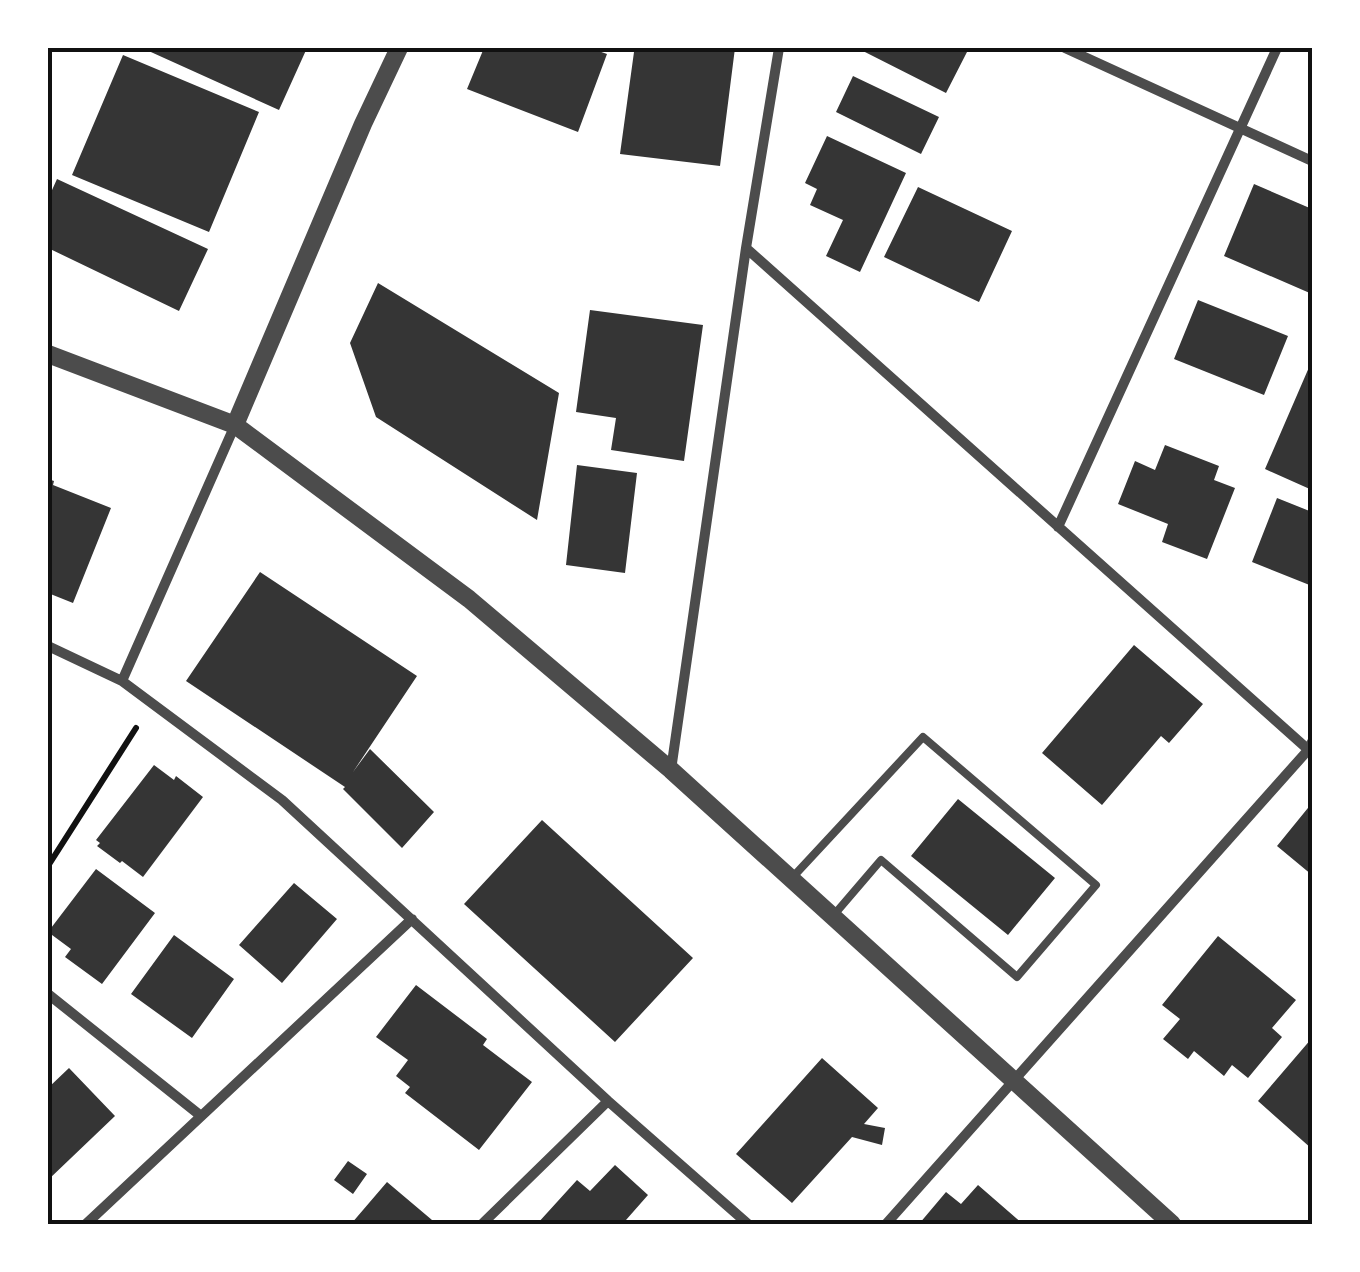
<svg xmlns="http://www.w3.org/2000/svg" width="1360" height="1272" font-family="Raleway,sans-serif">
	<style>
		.building { fill: #353535 }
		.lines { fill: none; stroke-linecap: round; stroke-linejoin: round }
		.path { stroke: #111; stroke-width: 6 }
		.service { stroke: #4c4c4c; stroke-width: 8 }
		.minor { stroke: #4c4c4c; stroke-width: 10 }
		.tertiary { stroke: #4c4c4c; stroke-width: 18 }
		.neatline { fill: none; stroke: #111; stroke-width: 4 }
	</style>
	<rect width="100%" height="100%" fill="#fff"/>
	<path class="building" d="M142,48H307L279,110Z
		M484,48H590L607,54L578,132L467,89Z
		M623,48H735L720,166L620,154L634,52Z
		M857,48H958L967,52L946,93Z
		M123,55L259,112L209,232L72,175Z
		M853,76L939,117L921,154L836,112Z
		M827,136L906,173L860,272L826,256L843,220L810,205L817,189L805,183Z
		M57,179L208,249L179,311L48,248V199Z
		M1254,184L1312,209V294L1224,256Z
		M918,187L1012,231L979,302L884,257Z
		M378,283L559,393L537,520L376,417L350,343Z
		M1198,300L1288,336L1264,395L1174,359Z
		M590,310L703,325L684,461L611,450L616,418L576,412Z
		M1310,365L1312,366V490L1265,469Z
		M1165,445L1219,466L1214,480L1235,488L1207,559L1162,542L1168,524L1118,504L1135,461L1155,470Z
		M577,465L637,473L625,573L566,565Z
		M48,479L54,481L53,485L111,508L73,603L48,593Z
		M1277,498L1312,512V586L1252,562Z
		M260,572L417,676L353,772L370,749L434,812L402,848L343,789L345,787L186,681Z
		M1134,645L1203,704L1169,743L1161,736L1102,805L1042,753Z
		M154,765L174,780L176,776L203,797L143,877L122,861L120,863L97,846L100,843L96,840Z
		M958,799L1055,878L1008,935L911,856Z
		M1312,803V875L1277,846Z
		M542,820L693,958L615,1042L464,904Z
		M96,869L155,913L102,984L65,957L71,949L48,932Z
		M294,883L337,919L282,983L239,945Z
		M174,935L234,979L192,1038L131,994Z
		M1218,936L1296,1000L1272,1028L1282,1037L1248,1078L1232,1065L1224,1076L1194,1051L1188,1059L1163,1039L1180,1019L1162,1005Z
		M416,985L487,1039L483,1045L532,1082L479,1150L405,1093L410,1087L396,1076L408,1060L376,1037Z
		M1312,1038V1149L1258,1101Z
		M822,1058L878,1108L864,1124L885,1128L882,1145L852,1137L792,1203L736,1154Z
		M69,1068L115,1116L48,1180V1088Z
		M348,1161L367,1174L353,1194L334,1180Z
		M615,1165L648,1195L626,1220L631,1224H537L577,1180L590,1191Z
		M387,1182L432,1220L428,1224H351Z
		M978,1185L1023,1224H919L946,1192L961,1204Z"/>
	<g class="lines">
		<path class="path" d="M48,866L136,728"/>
		<path class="service" d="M791,879L923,737L1096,885L1017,977L881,860L833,916"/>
		<path class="minor" d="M1065,48L1312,161
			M746,248L1312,753
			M1058,527L1277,48
			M48,646L122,681L282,800L608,1101L748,1224
			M122,681L235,425
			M671,770L746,248L779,48
			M48,994L201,1116
			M86,1224L412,919
			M482,1224L608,1101
			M886,1224L1309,749L1312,742"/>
		<path class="tertiary" d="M48,354L235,425L469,599L671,770L1172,1224
			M235,425L363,124L399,48"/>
	</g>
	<rect width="1360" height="1272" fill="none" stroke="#ffffff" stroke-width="100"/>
	<rect x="50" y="50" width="1260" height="1172" class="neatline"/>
</svg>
